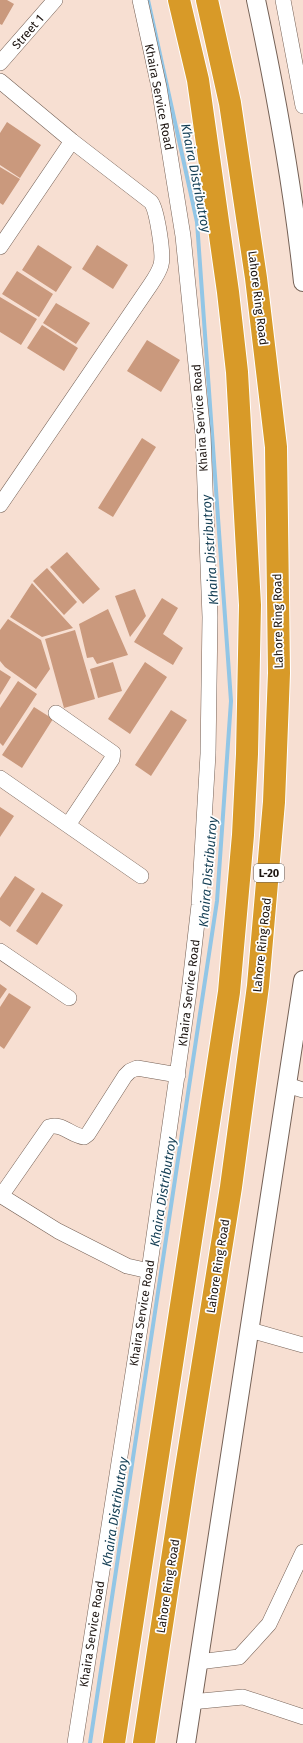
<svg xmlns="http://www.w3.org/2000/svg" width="303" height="1743" font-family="'Fira Sans',sans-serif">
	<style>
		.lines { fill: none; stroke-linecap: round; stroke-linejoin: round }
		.stream { stroke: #92c6e6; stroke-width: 4 }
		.building { fill: #ca997d }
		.minor-casing { stroke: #756156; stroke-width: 16 }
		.tertiary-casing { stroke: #756156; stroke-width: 20 }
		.motorway-casing { stroke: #fff; stroke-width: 24 }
		.minor { stroke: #fff; stroke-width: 15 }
		.tertiary { stroke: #fff; stroke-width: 18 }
		.motorway { stroke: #d89a28; stroke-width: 22 }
		.labels { text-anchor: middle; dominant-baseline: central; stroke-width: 3.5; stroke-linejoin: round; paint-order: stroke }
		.shield { fill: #fff; stroke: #605a58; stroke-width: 1 }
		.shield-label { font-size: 11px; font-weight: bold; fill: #1c1410 }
		.street-label { font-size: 12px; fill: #1c1410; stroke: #fff }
		.water-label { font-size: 13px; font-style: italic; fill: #133e54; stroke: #fff }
	</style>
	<rect width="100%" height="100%" fill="#f7dfd2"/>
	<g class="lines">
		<path class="stream" d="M90,1743L217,901L231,701L197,222L148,0"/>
	</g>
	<path class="building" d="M0,0H7L14,4L2,25L0,24Z
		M7,122L41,145L20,178L0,165V133Z
		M0,167L20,179L3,205L0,203Z
		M38,245L72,267L56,292L22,270Z
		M97,245L128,265L113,289L82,269Z
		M17,271L53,294L39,317L2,294Z
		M0,297L37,319L21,345L0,332Z
		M56,303L90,323L76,344L43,323Z
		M42,325L78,348L64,371L27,348Z
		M147,340L180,360L161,392L127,371Z
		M142,438L156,447L113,517L98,508Z
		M67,552L100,589L83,604L50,567Z
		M47,568L77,602L64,615L33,581Z
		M32,583L73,628L42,637L10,617Z
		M135,589L146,616L130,637L115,596Z
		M162,598L178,608L163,634L183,648L173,665L134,642Z
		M108,609L128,655L97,664L93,657L87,658L79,624Z
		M8,619L41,640L50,669L36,689L5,667L0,661V630Z
		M75,630L95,699L64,708L45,639Z
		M113,662L122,691L98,698L90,669Z
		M145,662L167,677L130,734L108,719Z
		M0,670L11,677L0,695Z
		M18,681L37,694L3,746L0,743V708Z
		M34,707L53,719L22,768L2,755Z
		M171,710L187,720L151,776L135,765Z
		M0,807L14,816L0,837Z
		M15,876L35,889L10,927L0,920V898Z
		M42,892L63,905L37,945L16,931Z
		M0,984L7,989L0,999Z
		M9,993L31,1007L4,1049L0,1046V1007Z"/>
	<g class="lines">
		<defs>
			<path id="minor" d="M283,0L303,106
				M0,63L55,0
				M0,81L72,141L151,202C157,210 164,255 161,265C159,272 155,278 151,284L0,505
				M0,247L72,141
				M56,713L113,753L112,759L68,825
				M0,778L141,876
				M0,951L69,998
				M287,1085L303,1090
				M0,1195L58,1231L127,1266L149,1271
				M1,1196L49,1127C61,1122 72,1136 84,1137L88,1134L125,1076L130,1071L137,1068L178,1075
				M250,1330L303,1345
				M198,1662L239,1657L269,1624L303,1552
				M191,1702L243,1697L303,1717
				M75,1743L149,1271L189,992L199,905L208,754L210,617L203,434L183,236L159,87L140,0"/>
			<path id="tertiary" d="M256,0C276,93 293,187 303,282
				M186,1743L303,980"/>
			<path id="motorway" d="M114,1743L229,992L243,835L247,754L250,605L237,372L228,292L198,80L179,0
				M144,1743L185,1474L231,1187L258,986L274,802L279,673L276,447L256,278L230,103L207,0"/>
		</defs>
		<use href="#minor" class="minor-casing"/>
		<use href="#tertiary" class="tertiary-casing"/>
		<use href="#motorway" class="motorway-casing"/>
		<use href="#minor" class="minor"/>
		<use href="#tertiary" class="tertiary"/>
		<use href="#motorway" class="motorway"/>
	</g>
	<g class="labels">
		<rect class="shield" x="254" y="864" width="30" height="18" rx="3"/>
		<g class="shield-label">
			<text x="269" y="873">L-20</text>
		</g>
		<g class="street-label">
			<text transform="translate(28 32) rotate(-49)">Street 1</text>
			<text transform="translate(159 97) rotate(79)">Khaira Service Road</text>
			<text transform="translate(258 298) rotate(83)">Lahore Ring Road</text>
			<text transform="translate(200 418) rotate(-94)">Khaira Service Road</text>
			<text transform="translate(278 621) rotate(-91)">Lahore Ring Road</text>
			<text transform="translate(262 945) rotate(-84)">Lahore Ring Road</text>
			<text transform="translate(189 993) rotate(-83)">Khaira Service Road</text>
			<text transform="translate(218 1266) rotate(-81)">Lahore Ring Road</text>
			<text transform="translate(142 1313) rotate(-81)">Khaira Service Road</text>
			<text transform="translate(168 1586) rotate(-81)">Lahore Ring Road</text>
			<text transform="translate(92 1634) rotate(-81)">Khaira Service Road</text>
		</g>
		<g class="water-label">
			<text transform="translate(196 178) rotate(79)">Khaira Distributroy</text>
			<text transform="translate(210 550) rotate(-94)">Khaira Distributroy</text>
			<text transform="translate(208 872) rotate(-85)">Khaira Distributroy</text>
			<text transform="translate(163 1192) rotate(-81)">Khaira Distributroy</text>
			<text transform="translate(115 1512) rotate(-81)">Khaira Distributroy</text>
		</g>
	</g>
</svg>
